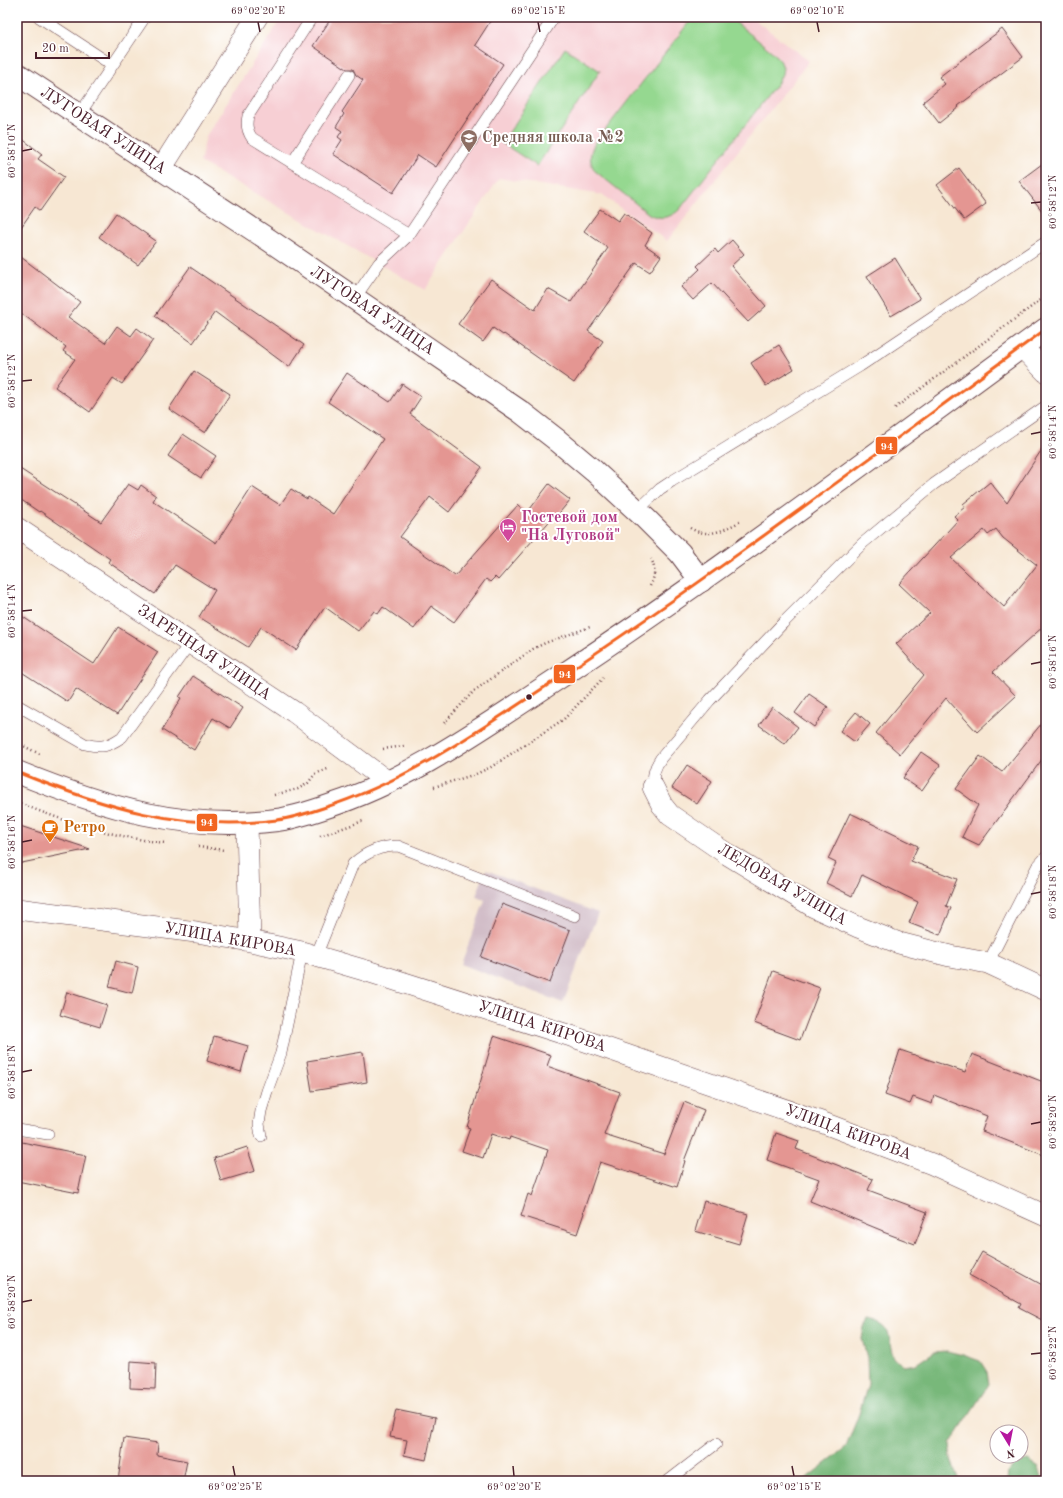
<svg xmlns="http://www.w3.org/2000/svg" width="1063" height="1498" font-family="'Old Standard TT',serif">
	<style>
		.built { fill: #f7cfd4 }
		.industrial { fill: #d2bdc8 }
		.green { fill: #95d890; stroke: #707c5e }
		.forest { fill: #78b87a; stroke: #616c52 }
		.building { fill: #e49692; fill-rule: evenodd }
		.lines { fill: none; stroke-linecap: round; stroke-linejoin: round }
		.service-casing { stroke: #643d44; stroke-width: 12 }
		.minor-casing { stroke: #643d44; stroke-width: 22 }
		.tertiary-casing { stroke: #643d44; stroke-width: 24 }
		.primary-casing { stroke: #643d44; stroke-width: 24 }
		.path { stroke: #643d44; stroke-width: 2.5; stroke-dasharray: 1 3; stroke-linecap: butt }
		.service { stroke: #fff; stroke-width: 11 }
		.minor { stroke: #fff; stroke-width: 21 }
		.tertiary { stroke: #fff; stroke-width: 22 }
		.primary { stroke: #fff; stroke-width: 22 }
		.bus-1-casing { stroke: #fff; stroke-width: 6 }
		.bus-1 { stroke: #f26522; stroke-width: 3 }
		.ticks { fill: none; stroke: #4a1f2b; stroke-width: 1.5 }
		.bus-dot { fill: #4a1f2b; stroke: #fff; stroke-width: 1.5 }
		.labels { text-anchor: middle; dominant-baseline: central; stroke-width: 4; stroke-linejoin: round; paint-order: stroke }
		.street-label { font-size: 16px; fill: #4a1f2b; stroke: #fff }
		.education-label { font-size: 16px; font-weight: bold; fill: #785e54; stroke: #fff; text-anchor: start }
		.hotel-label { font-size: 16px; font-weight: bold; fill: #b23c85; stroke: #fff; text-anchor: start }
		.food-label { font-size: 16px; font-weight: bold; fill: #c56008; stroke: #fff; text-anchor: start }
		.line-badge { stroke: #fff; stroke-width: 1.5 }
		.badge-label { font-size: 11px; text-anchor: middle; font-weight: bold; fill: #fff }
		.neatline { fill: none; stroke: #4a1f2b; stroke-width: 1.5 }
		.ticks-label { font-size: 10px; text-anchor: middle; fill: #4a1f2b }
	</style>
	<rect width="100%" height="100%" fill="#fff"/>
	<filter id="ink" filterUnits="userSpaceOnUse"><feTurbulence type="fractalNoise" baseFrequency=".025" numOctaves="2"/><feDisplacementMap in="SourceGraphic" scale="8" xChannelSelector="R" yChannelSelector="G"/><feConvolveMatrix kernelMatrix="1 2 1 2 8 2 1 2 1" color-interpolation-filters="sRGB"/></filter>
	<filter id="wash" filterUnits="userSpaceOnUse"><feTurbulence type="fractalNoise" baseFrequency=".012" numOctaves="4" result="noise"/><feDisplacementMap in="SourceGraphic" scale="16" xChannelSelector="R" yChannelSelector="G"/><feGaussianBlur stdDeviation="0.9" result="paint"/><feColorMatrix in="noise" values="0 0 0 0 0 0 0 0 0 0 0 0 0 0 0 0 0 1.4 0 .05"/><feComposite in="paint" operator="in"/></filter>
	<g filter="url(#wash)">
		<rect width="100%" height="100%" fill="#f7e7d3"/>
		<path class="built" d="M282,17H751L809,61L667,241L602,195L499,178L425,290L200,162L206,136Z"/>
		<path class="industrial" d="M486,870L598,913L563,1003L461,964L485,900L476,896Z"/>
		<path class="green" d="M693,17H729L775,54L781,62L783,68L782,74L777,84L680,209C671,218 660,220 649,214L595,171C589,162 589,153 595,143Z
			M565,48L600,71L537,166L502,143Z"/>
		<path class="forest" d="M868,1320C895,1324 886,1336 893,1355C894,1359 900,1363 904,1366L916,1364L934,1352L947,1351L963,1355L980,1361L987,1372L989,1384L950,1444L951,1460L959,1481H803L846,1447L859,1414L868,1384L867,1358L862,1339L864,1327Z
			M1028,1460L1039,1467L1043,1481H1007L1008,1472L1016,1462Z"/>
		<g id="blocks">
			<path class="building" d="M332,17H493L475,45L503,64L436,167L418,155L393,193L333,154L342,140L338,137L342,131L336,127L344,114L342,112L363,80L356,75L353,69H347L313,46Z
				M1002,29L1023,57L958,106L959,107L939,123L923,102L945,84L939,77Z
				M17,135L42,154L38,159L64,177L40,211L35,207L17,233Z
				M1046,161V216L1019,181Z
				M959,168L986,204L964,220L937,185Z
				M600,209L618,221L624,213L652,233L645,245L661,256L650,272L636,263L588,331L603,341L574,383L504,334L503,335L493,328L483,342L458,324L491,279L535,310L548,289L571,302L608,248L584,231Z
				M116,213L156,241L138,265L99,237Z
				M732,240L744,254L731,266L766,306L748,322L712,283L693,300L681,287L700,269L697,266L715,249L718,253Z
				M17,254L80,302L68,317L105,343L117,326L131,336L137,328L153,340L122,384L113,378L90,412L55,387L75,359L63,351L66,347L17,310Z
				M895,258L920,299L891,316L867,276Z
				M190,267L304,345L289,367L215,312L193,343L155,316Z
				M779,345L794,369L766,386L751,363Z
				M194,371L230,394L205,433L169,409Z
				M347,373L390,402L402,384L421,397L410,414L482,467L449,512L430,497L400,537L455,576L518,505L527,513L549,484L570,500L556,517L554,516L498,580L495,577L490,582L486,579L454,622L431,606L414,629L383,607L378,614L374,611L358,631L325,607L296,650L261,627L248,647L199,617L215,590L175,565L155,594L108,562L110,559L40,511L39,512L17,497V467L101,522L128,484L138,490L141,485L156,496L153,501L216,543L252,487L280,505L291,489L307,499L308,497L333,514L383,439L328,402Z
				M183,434L216,456L201,478L168,456Z
				M1046,443V624L993,672L1016,696L977,732L946,698L900,754L876,733L924,675L896,644L930,613L899,584L958,520L954,516L965,507L963,504L990,482L1007,503ZM996,529L1003,538L1037,565L1004,607L951,558L984,530L988,535Z
				M17,613L94,664L118,627L158,652L117,715L76,689L68,702L17,669Z
				M193,676L243,708L230,728L213,718L194,750L162,730L181,698L179,697Z
				M809,694L828,707L814,727L795,713Z
				M772,707L798,727L785,744L759,725Z
				M856,712L870,724L855,742L840,731Z
				M1046,718V754L979,845L962,837L978,805L956,789L980,756L1002,772Z
				M921,752L940,765L922,791L903,778Z
				M687,765L712,781L697,804L672,788Z
				M850,813L918,846L911,861L957,879L946,906L951,908L940,935L909,923L918,902L862,875L852,896L826,883L836,863L828,859Z
				M17,825L90,849L17,864Z
				M502,904L570,930L550,983L481,957Z
				M116,961L138,967L132,993L109,987Z
				M773,971L820,988L800,1040L754,1023Z
				M67,992L107,1005L100,1027L60,1015Z
				M214,1036L248,1046L241,1072L207,1061Z
				M494,1036L551,1055L547,1066L620,1092L604,1135L664,1154L684,1102L704,1110L684,1161H685L677,1187L600,1162L583,1212L584,1213L577,1234L521,1216L528,1194L532,1196L548,1150L510,1137L509,1140L491,1134L483,1158L462,1151L470,1128L467,1127Z
				M900,1050L965,1072L972,1054L1046,1083V1156L982,1131L987,1116L934,1095L932,1104L913,1097L910,1104L885,1095Z
				M363,1052L367,1082L312,1091L307,1061Z
				M776,1133L799,1141L796,1149L873,1179L868,1190L927,1212L915,1244L883,1232V1231L810,1201L819,1179L767,1160Z
				M17,1141L86,1155L78,1193L17,1181Z
				M247,1147L255,1171L221,1181L214,1158Z
				M704,1201L748,1214L739,1244L695,1231Z
				M982,1252L1046,1287V1322L1019,1308L1021,1304L969,1275Z
				M131,1361L156,1363L155,1389L130,1388Z
				M396,1410L435,1418L426,1460L404,1455L407,1440L390,1437Z
				M124,1438L158,1443L157,1455L187,1461L183,1481H118Z"/>
		</g>
	</g>
	<g filter="url(#ink)">
		<use href="#blocks" fill-opacity="0" stroke="#643d44" stroke-width="1"/>
		<g class="lines">
			<defs>
				<path id="service" d="M39,17L112,65
					M312,17L248,116C246,125 247,131 252,138L409,235
					M79,115L145,17
					M292,163L349,75
					M354,299L379,263L409,235L554,17
					M637,511L660,489L672,481L860,366L1046,242
					M17,705L85,744C102,748 107,747 122,737L190,643
					M653,787C653,775 654,768 661,758L710,700L783,623L863,543L934,484L1046,406
					M316,956L353,864C366,852 380,846 398,846L575,916
					M988,963L1037,867L1046,857
					M17,1129L48,1134
					M261,1136L259,1124L261,1111L267,1091L281,1053L302,952
					M668,1481L716,1444"/>
				<path id="minor" d="M161,169L257,17
					M1022,347L1046,372
					M17,528L294,712L388,782
					M653,787L662,805L670,815L727,854L814,907L858,927L899,943L950,956L988,963L1046,990
					M247,823L250,941
					M17,909L196,932L250,941L302,952L367,971L571,1036L821,1122L932,1164L1046,1216"/>
				<path id="tertiary" d="M17,74L269,240L521,412L557,440L594,471L645,518L680,553L701,581"/>
				<path id="primary" d="M17,772C103,807 183,832 277,820C293,818 308,813 323,808C409,781 482,728 557,679C724,569 884,447 1046,329"/>
			</defs>
			<use href="#service" class="service-casing"/>
			<use href="#minor" class="minor-casing"/>
			<use href="#tertiary" class="tertiary-casing"/>
			<use href="#primary" class="primary-casing"/>
			<path class="path" d="M895,408L1046,296
				M690,528C709,539 724,530 741,521
				M650,586C655,577 656,568 651,559
				M444,723L474,691L533,649L545,643L590,627
				M17,743L42,755
				M383,749L404,746
				M434,787L476,774L491,767L564,719L603,678
				M274,795L298,789L308,783L315,774L330,768
				M17,802C64,822 114,837 165,843
				M320,836L363,821
				M198,847L225,850"/>
			<use href="#service" class="service"/>
			<use href="#minor" class="minor"/>
			<use href="#tertiary" class="tertiary"/>
			<use href="#primary" class="primary"/>
			<defs>
				<path id="bus-1" d="M17,772C103,807 183,832 277,820C293,818 308,813 323,808C409,781 482,728 557,679C724,569 884,447 1046,329"/>
			</defs>
			<use href="#bus-1" class="bus-1-casing"/>
			<use href="#bus-1" class="bus-1"/>
		</g>
	</g>
	<path class="ticks" d="M258,22L260,32M538,22L540,32M817,22L819,32M22,151L32,149M1031,203L1041,202M22,381L32,380M1031,434L1041,432M22,611L32,610M1031,664L1041,662M22,842L32,840M1031,894L1041,892M22,1072L32,1070M1031,1124L1041,1122M22,1302L32,1300M1031,1354L1041,1353M233,1466L235,1476M513,1466L514,1476M792,1466L794,1476"/>
	<defs>
		<symbol id="school-pin" viewBox="-11 -11 22 30"><path d="M0 17L-7.5 6A9.5 9.5 0 1 1 7.5 6Z" fill="#8d6e63" stroke="#fff"/><path d="M0-5L7-2L0 1L-7-2ZM-4 1L0 2.5L4 1V4Q0 6-4 4Z" fill="#fff"/></symbol>
		<symbol id="hotel-pin" viewBox="-11 -11 22 30"><path d="M0 17L-7.5 6A9.5 9.5 0 1 1 7.5 6Z" fill="#d1479c" stroke="#fff"/><path d="M-6-4.5h1.5V1H6V5H4.5V3h-9V5H-6ZM-4 0a1.8 1.8 0 1 1 3.6 0ZM.5 0V-2.5h3Q6-2.5 6 0Z" fill="#fff"/></symbol>
		<symbol id="cafe-pin" viewBox="-11 -11 22 30"><path d="M0 17L-7.5 6A9.5 9.5 0 1 1 7.5 6Z" fill="#e8710a" stroke="#fff"/><path d="M-5.5-4.5H6V0H3Q3 3.5 0 3.5H-2.5Q-5.5 3.5-5.5 0ZM3-3.2v2h1.7v-2ZM-6 4.5H4V6H-6Z" fill="#fff"/></symbol>
	</defs>
	<g fill-rule="evenodd">
		<use href="#school-pin" x="459" y="128" width="20" height="27"/>
		<use href="#hotel-pin" x="498" y="517" width="20" height="27"/>
		<use href="#cafe-pin" x="40" y="818" width="20" height="27"/>
	</g>
	<circle class="bus-dot" cx="529" cy="697" r="3.5"/>
	<g class="labels">
		<g class="street-label">
			<text transform="translate(103 131) rotate(33)">ЛУГОВАЯ УЛИЦА</text>
			<text transform="translate(372 311) rotate(34)">ЛУГОВАЯ УЛИЦА</text>
			<text transform="translate(204 653) rotate(34)">ЗАРЕЧНАЯ УЛИЦА</text>
			<text transform="translate(782 885) rotate(30)">ЛЕДОВАЯ УЛИЦА</text>
			<text transform="translate(230 940) rotate(10)">УЛИЦА КИРОВА</text>
			<text transform="translate(542 1027) rotate(18)">УЛИЦА КИРОВА</text>
			<text transform="translate(848 1133) rotate(20)">УЛИЦА КИРОВА</text>
		</g>
		<g class="education-label">
			<text x="482" y="138">Средняя школа №2</text>
		</g>
		<g class="hotel-label">
			<text x="521" y="518">Гостевой дом<tspan x="521" dy="18">"На Луговой"</tspan></text>
		</g>
		<g class="food-label">
			<text x="63" y="828">Ретро</text>
		</g>
	</g>
	<g class="line-badge">
		<rect x="875" y="436" width="23" height="19" rx="4" fill="#f26522"/>
		<rect x="553" y="664" width="23" height="20" rx="4" fill="#f26522"/>
		<rect x="196" y="813" width="22" height="19" rx="4" fill="#f26522"/>
	</g>
	<g class="badge-label">
		<text x="887" y="450">94</text>
		<text x="565" y="678">94</text>
		<text x="207" y="826">94</text>
	</g>
	<rect width="1063" height="1498" fill="none" stroke="#fff" stroke-width="44"/>
	<g transform="translate(1009 1444) rotate(170)"><circle r="19" fill="#ffffff" stroke="#b7a5aa"/>
	<path d="M0-3L7 15L0 10L-7 15Z" fill="#b5179e"/>
	<text y="-6" font-size="11" font-weight="bold" text-anchor="middle" fill="#4a1f2b">N</text>
	</g>
	<path d="M36 52v6h73v-6" fill="none" stroke="#4a1f2b" stroke-width="2"/>
	<text x="42" y="52" font-size="12" fill="#4a1f2b" stroke="#ffffff" stroke-width="3" paint-order="stroke">20 m</text>
	<rect x="22" y="22" width="1019" height="1454" class="neatline"/>
	<g class="ticks-label">
		<text x="258" y="14">69°02'20"E</text>
		<text x="538" y="14">69°02'15"E</text>
		<text x="817" y="14">69°02'10"E</text>
		<text transform="translate(11 151) rotate(-90)" y="4">60°58'10"N</text>
		<text transform="translate(1052 202) rotate(-90)" y="4">60°58'12"N</text>
		<text transform="translate(11 381) rotate(-90)" y="4">60°58'12"N</text>
		<text transform="translate(1052 432) rotate(-90)" y="4">60°58'14"N</text>
		<text transform="translate(11 611) rotate(-90)" y="4">60°58'14"N</text>
		<text transform="translate(1052 662) rotate(-90)" y="4">60°58'16"N</text>
		<text transform="translate(11 842) rotate(-90)" y="4">60°58'16"N</text>
		<text transform="translate(1052 892) rotate(-90)" y="4">60°58'18"N</text>
		<text transform="translate(11 1072) rotate(-90)" y="4">60°58'18"N</text>
		<text transform="translate(1052 1122) rotate(-90)" y="4">60°58'20"N</text>
		<text transform="translate(11 1302) rotate(-90)" y="4">60°58'20"N</text>
		<text transform="translate(1052 1353) rotate(-90)" y="4">60°58'22"N</text>
		<text x="235" y="1490">69°02'25"E</text>
		<text x="514" y="1490">69°02'20"E</text>
		<text x="794" y="1490">69°02'15"E</text>
	</g>
</svg>
